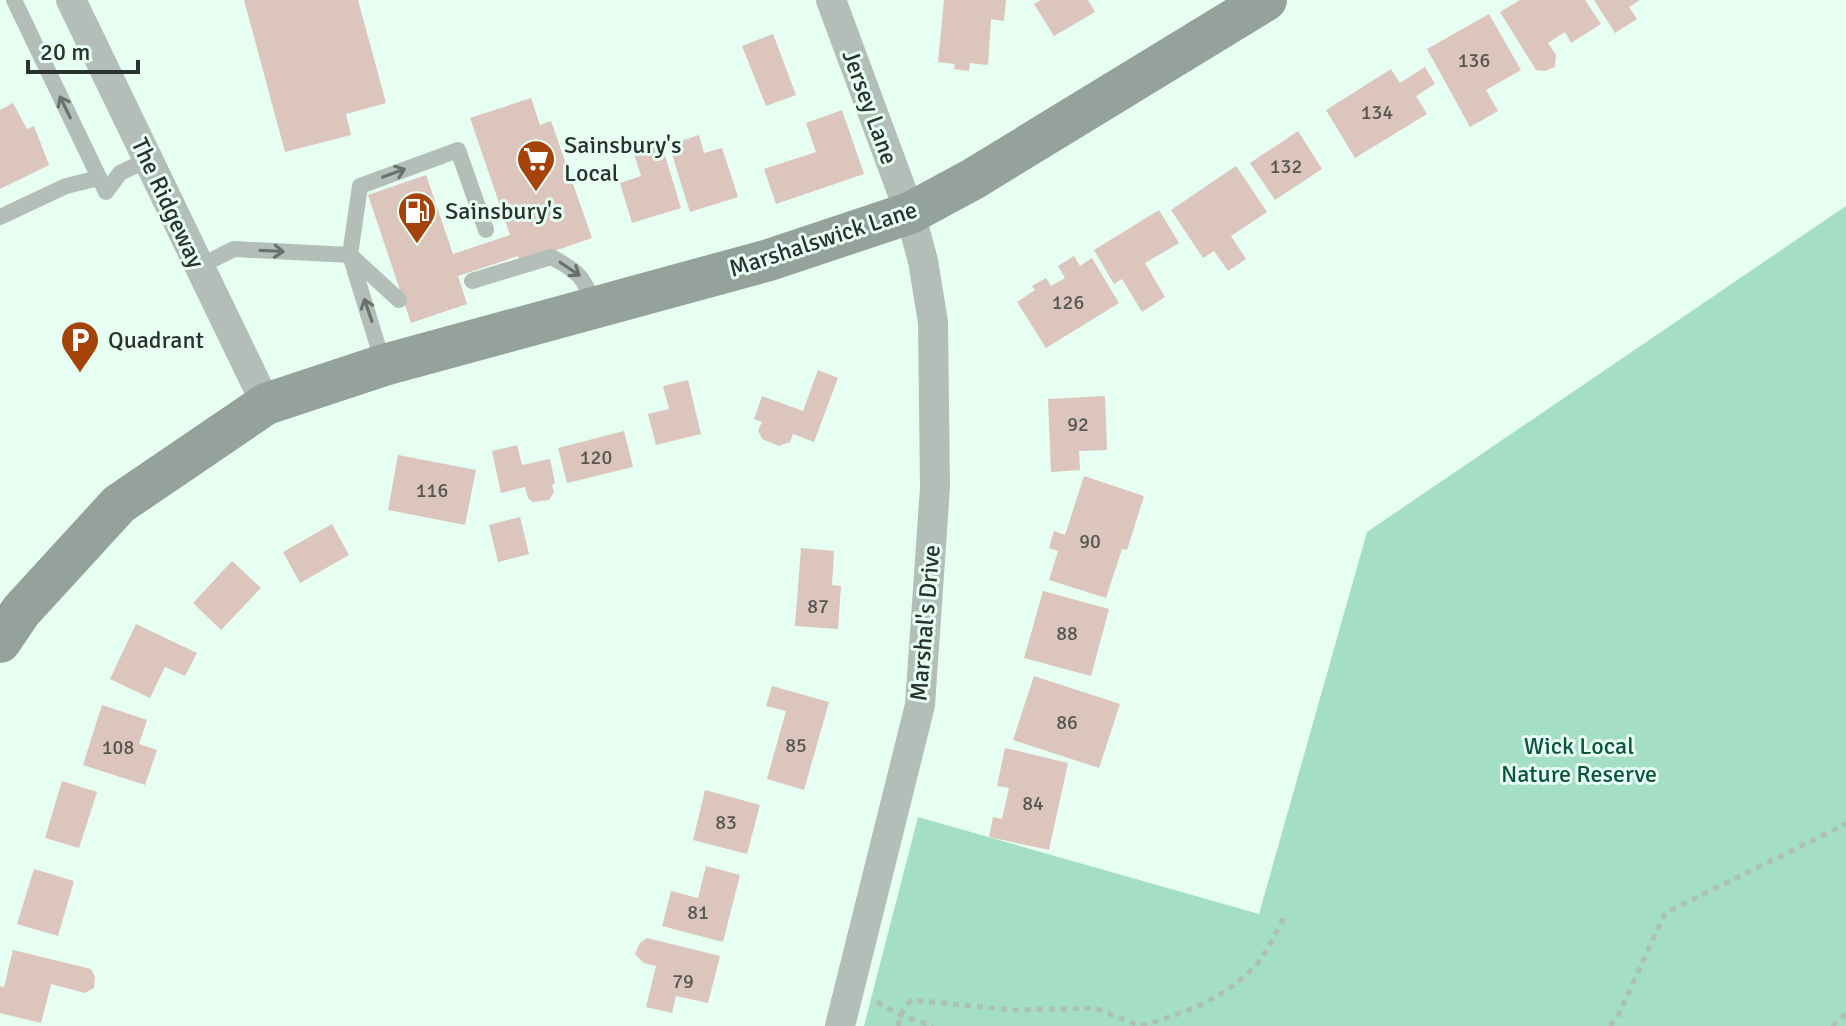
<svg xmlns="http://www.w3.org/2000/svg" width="1846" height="1026" viewBox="0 0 1846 1026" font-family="Signika,sans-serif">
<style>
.green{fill:#a4dec5}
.building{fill:#dbc5bc}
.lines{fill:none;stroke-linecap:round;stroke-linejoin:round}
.path{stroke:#adbfb6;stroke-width:5;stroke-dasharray:6 6;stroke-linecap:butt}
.lane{stroke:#b4beb9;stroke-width:16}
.street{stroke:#b4beb9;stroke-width:30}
.secondary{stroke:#94a29b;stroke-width:42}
.oneway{stroke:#68716d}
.labels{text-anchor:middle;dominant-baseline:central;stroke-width:6;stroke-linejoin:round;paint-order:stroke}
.number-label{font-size:20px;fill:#565752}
.street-label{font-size:24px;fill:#29322e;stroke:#e7fef3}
.poi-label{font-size:24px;fill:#29322e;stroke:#e7fef3;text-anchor:start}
.park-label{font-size:24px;fill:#0b553e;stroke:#e7fef3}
</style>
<rect width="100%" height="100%" fill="#e7fef3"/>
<polygon class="green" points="1846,206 1846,1026 864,1026 918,817 1259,914 1367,532"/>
<g class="building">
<polygon points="244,0 358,0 386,103 346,114 351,135 285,152"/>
<polygon points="944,0 1006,0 1004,21 991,19 988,65 970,63 969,71 954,69 955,64 938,62"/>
<polygon points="1041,0 1088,0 1095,12 1054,36 1034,4"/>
<polygon points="1520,0 1585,0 1601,24 1571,43 1565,32 1548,43 1556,55 1555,67 1545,71 1536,70 1500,12"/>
<polygon points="1594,0 1640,0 1629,7 1637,19 1615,33"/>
<polygon points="1489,14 1521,70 1486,90 1498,111 1470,127 1427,49"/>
<polygon points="773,34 796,95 766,106 742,46"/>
<polygon points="1425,67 1435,84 1416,96 1427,114 1355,158 1326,110 1391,69 1400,83"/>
<polygon points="531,98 540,125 551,121 592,238 520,263 518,256 458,276 467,304 411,323 368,195 426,175 453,254 510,235 470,118"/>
<polygon points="13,103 27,129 34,126 49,165 0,189 0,110"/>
<polygon points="842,110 864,174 776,204 764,169 816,152 806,123"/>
<polygon points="1298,131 1322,169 1275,200 1250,163"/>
<polygon points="699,135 704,153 722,148 738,197 690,212 669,145"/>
<polygon points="660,139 681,208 632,223 620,183 641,176 632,148"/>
<polygon points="1236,166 1267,212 1231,236 1246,259 1228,271 1214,251 1203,258 1171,210"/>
<polygon points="1159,210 1179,243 1145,263 1165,297 1142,312 1122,279 1114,284 1094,250"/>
<polygon points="1074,256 1080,266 1092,258 1119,303 1046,348 1017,302 1035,290 1032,286 1046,278 1051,286 1065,278 1058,266"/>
<polygon points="818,370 838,378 814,442 793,434 790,442 779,446 762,439 758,430 762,422 754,419 762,396 803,411"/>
<polygon points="688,380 701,434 656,445 648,414 669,409 663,386"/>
<polygon points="1105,396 1107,450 1079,451 1080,470 1051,472 1048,399"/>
<polygon points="624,431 633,467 567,483 558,448"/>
<polygon points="517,445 522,465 550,459 555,483 552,485 554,492 549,500 533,502 528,498 525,487 501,493 492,451"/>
<polygon points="398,455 476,470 465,525 388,510"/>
<polygon points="1084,476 1144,496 1127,550 1122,549 1106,598 1049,580 1058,551 1049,548 1054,531 1065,535"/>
<polygon points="520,517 529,554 498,562 489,525"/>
<polygon points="332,524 349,555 300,583 283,552"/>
<polygon points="801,548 834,551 832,585 841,586 838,629 795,626"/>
<polygon points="232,561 261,588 221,630 193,603"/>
<polygon points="1043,591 1109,609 1091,676 1024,658"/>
<polygon points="136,624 197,653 185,676 165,667 150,698 110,679"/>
<polygon points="1034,676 1120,704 1099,768 1013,740"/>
<polygon points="772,686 829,702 804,790 767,779 786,711 766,706"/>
<polygon points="102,705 147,720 139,744 157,750 145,785 83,765"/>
<polygon points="1005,748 1068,763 1049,850 989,837 993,817 1002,819 1009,788 997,786"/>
<polygon points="62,781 97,792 79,848 45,838"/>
<polygon points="705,790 760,805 747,854 693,840"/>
<polygon points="706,866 740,875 723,942 662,926 671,891 698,898"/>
<polygon points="34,869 74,881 58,936 17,924"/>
<polygon points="647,938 720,956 708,1003 676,996 672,1013 646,1007 656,966 644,963 635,954 640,943"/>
<polygon points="13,950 91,969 95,977 94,988 85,993 51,984 41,1023 0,1013 0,986 4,987"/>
</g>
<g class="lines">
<g class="path">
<polyline points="877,1002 900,1015 933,1026"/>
<polyline points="898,1026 900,1015 911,1000 1013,1010 1095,1008 1140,1026"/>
<path d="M1141,1026c43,-13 84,-27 115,-61 12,-14 20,-34 29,-49"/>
<polyline points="1610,1026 1617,1018 1665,913 1846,824"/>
<polyline points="1832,1026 1846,1014"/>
</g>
<g class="lane">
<polyline points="14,0 106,192 120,173 147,160"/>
<polyline points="0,217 66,186 99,178"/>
<polyline points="198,267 234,249 350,255 399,300"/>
<path d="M472,281l79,-24c28,14 32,20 44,48"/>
<polyline points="383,363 350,255 360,186 458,150 486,230"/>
</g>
<g class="street">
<polyline points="71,0 266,404"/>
<polyline points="831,0 910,213 923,261 933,322 935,487 920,705 840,1026"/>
</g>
<polyline class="secondary" points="0,642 21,611 119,504 266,404 384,365 769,260 910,213 973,179 1266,0"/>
</g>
<defs><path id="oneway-shaft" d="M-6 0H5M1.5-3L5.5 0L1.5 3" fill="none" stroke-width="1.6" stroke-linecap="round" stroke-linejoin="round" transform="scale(2)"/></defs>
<g class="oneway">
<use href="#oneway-shaft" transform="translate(65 107) rotate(-116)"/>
<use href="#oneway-shaft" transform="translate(394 173) rotate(-20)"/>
<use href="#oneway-shaft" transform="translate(272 251) rotate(3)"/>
<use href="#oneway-shaft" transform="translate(570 269) rotate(34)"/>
<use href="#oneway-shaft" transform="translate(368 310) rotate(-109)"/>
</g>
<defs>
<g id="supermarket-pin" transform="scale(2)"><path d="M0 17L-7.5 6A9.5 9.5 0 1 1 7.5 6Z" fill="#a6430a" stroke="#e7fef3"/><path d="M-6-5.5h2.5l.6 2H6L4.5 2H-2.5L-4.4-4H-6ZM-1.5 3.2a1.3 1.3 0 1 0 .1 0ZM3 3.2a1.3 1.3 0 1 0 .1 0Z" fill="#fff"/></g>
<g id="fuel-pin" transform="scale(2)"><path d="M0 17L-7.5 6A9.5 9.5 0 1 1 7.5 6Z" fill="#a6430a" stroke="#e7fef3"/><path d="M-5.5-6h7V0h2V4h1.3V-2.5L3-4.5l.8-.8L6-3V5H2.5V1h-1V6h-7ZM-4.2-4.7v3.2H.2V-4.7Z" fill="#fff"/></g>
<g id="parking-pin" transform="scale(2)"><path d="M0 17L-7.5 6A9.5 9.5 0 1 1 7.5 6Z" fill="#a6430a" stroke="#e7fef3"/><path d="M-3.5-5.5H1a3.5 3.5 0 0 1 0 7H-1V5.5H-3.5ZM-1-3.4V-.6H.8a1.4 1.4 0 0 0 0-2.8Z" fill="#fff"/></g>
</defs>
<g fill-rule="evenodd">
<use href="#supermarket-pin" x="536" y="159"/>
<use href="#fuel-pin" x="417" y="211"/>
<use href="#parking-pin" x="80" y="340"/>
</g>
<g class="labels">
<g class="number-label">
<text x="1474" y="60">136</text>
<text x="1377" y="112">134</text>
<text x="1286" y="166">132</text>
<text x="1068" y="302">126</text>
<text x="1078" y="424">92</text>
<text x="596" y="457">120</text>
<text x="432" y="490">116</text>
<text x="1090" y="541">90</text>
<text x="818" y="606">87</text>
<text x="1067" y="633">88</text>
<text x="1067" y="722">86</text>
<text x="796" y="745">85</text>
<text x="118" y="747">108</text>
<text x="1033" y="803">84</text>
<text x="726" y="822">83</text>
<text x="698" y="912">81</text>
<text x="683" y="981">79</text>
</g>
<g class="street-label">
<text transform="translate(870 107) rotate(70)">Jersey Lane</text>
<text transform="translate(168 203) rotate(65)">The Ridgeway</text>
<text transform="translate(823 239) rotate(-18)">Marshalswick Lane</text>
<text transform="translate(925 623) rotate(-85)">Marshal's Drive</text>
</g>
<g class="poi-label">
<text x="564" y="145">Sainsbury's<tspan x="564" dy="28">Local</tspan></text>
<text x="445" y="211">Sainsbury's</text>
<text x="108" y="340">Quadrant</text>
</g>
<g class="park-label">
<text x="1579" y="746">Wick Local<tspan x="1579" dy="28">Nature Reserve</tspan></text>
</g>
</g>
<path d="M28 60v12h110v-12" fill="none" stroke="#29322e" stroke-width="4"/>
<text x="40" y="60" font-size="24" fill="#29322e" stroke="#e7fef3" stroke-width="6" paint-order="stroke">20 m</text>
</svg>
